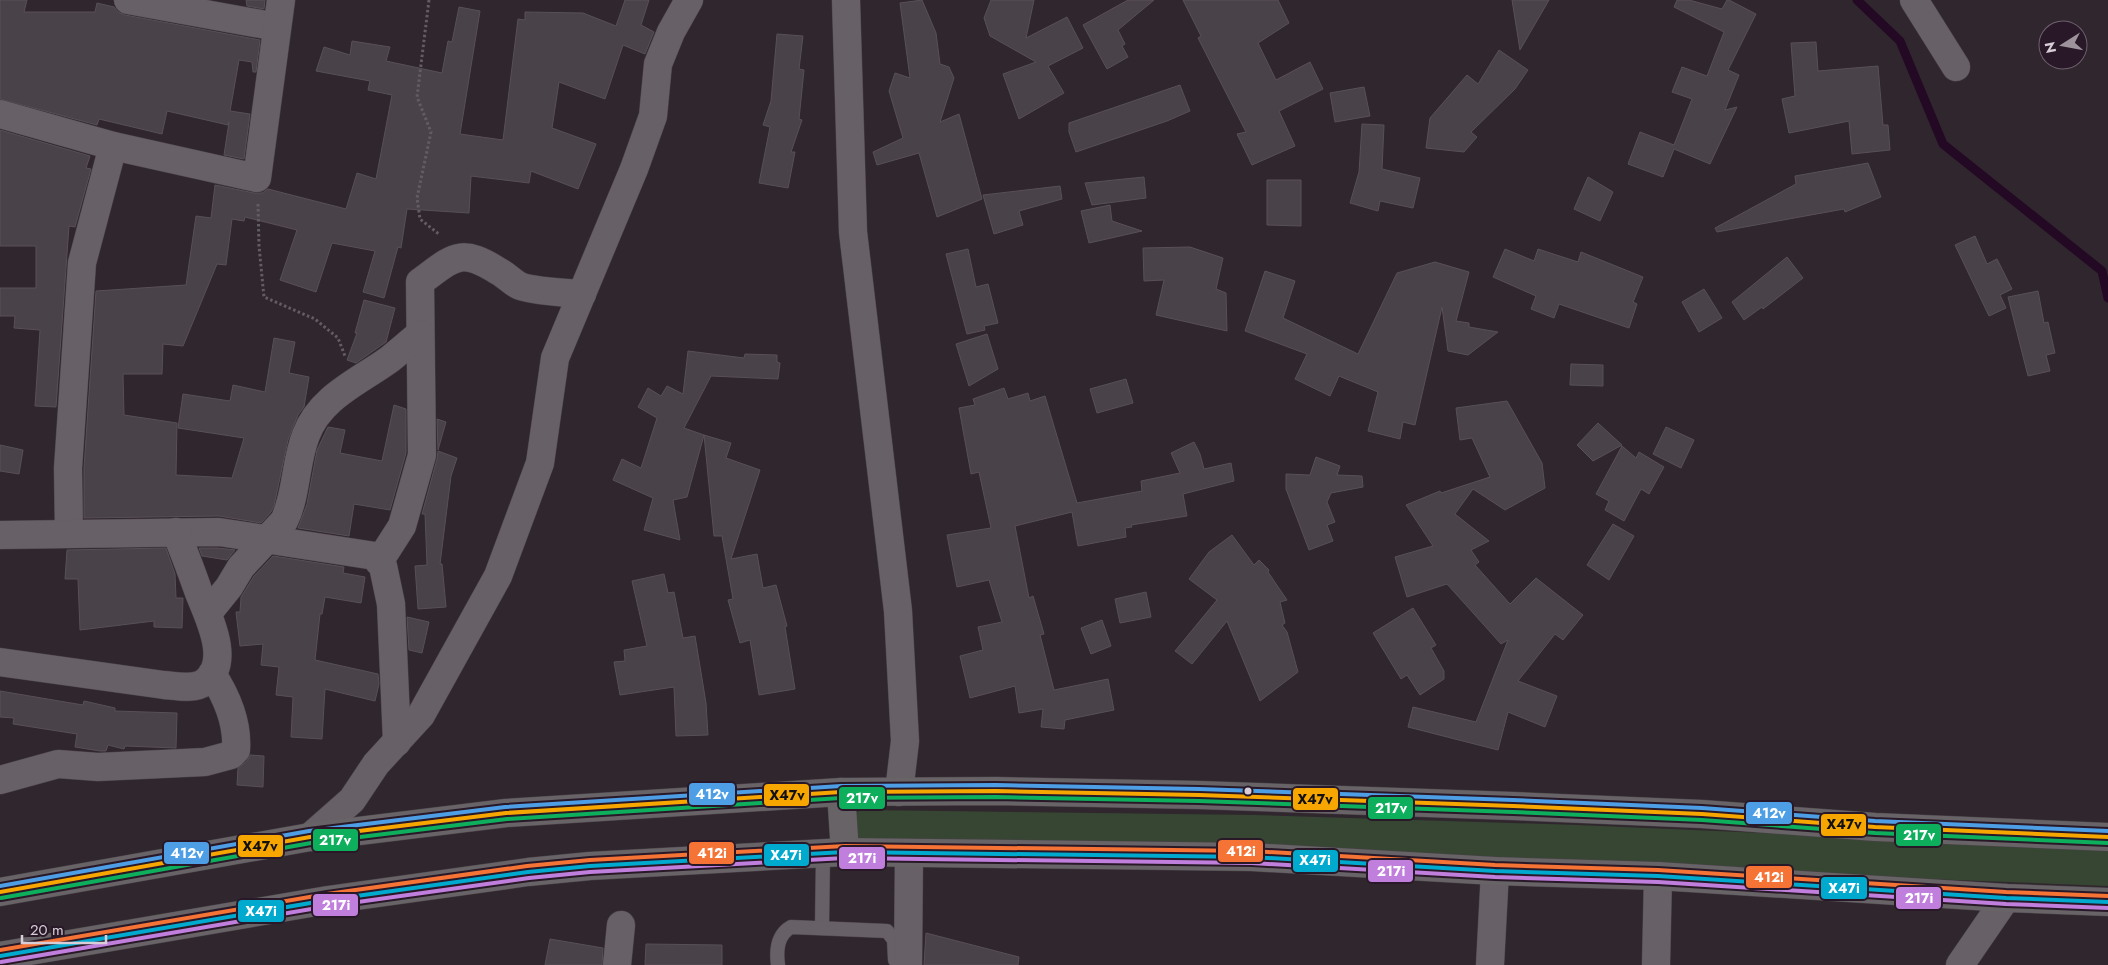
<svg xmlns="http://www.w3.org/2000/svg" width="2108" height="965" viewBox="0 0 2108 965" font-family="Jost,sans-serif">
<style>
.green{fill:#364632}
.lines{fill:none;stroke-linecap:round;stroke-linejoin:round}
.stream{stroke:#230923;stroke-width:9}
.building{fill:#4a4249;stroke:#585057}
.lane-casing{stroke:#494248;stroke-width:15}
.street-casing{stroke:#494248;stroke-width:29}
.secondary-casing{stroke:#494248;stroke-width:29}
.path{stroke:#635d63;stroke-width:3;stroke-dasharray:2.5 2.5;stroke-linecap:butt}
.lane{stroke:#676066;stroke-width:14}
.street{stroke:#676066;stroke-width:28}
.secondary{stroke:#676366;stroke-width:28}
.bus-1-casing{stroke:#291928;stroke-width:8}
.bus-2-casing{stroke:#291928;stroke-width:8}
.bus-3-casing{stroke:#291928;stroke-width:8}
.bus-4-casing{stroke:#291928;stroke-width:8}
.bus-5-casing{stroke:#291928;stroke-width:8}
.bus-6-casing{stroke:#291928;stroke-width:8}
.bus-1{stroke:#00a9ce;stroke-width:4}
.bus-2{stroke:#c07fdc;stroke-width:4}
.bus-3{stroke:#f57335;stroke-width:4}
.bus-4{stroke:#f7a600;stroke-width:4}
.bus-5{stroke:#0daf5c;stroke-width:4}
.bus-6{stroke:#4d9ee5;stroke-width:4}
.bus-dot{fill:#d9ced8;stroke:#291928;stroke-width:2}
.line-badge{stroke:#291928;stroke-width:2}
.badge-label{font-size:14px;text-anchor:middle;font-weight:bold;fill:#fff}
.pale-badge-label{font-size:14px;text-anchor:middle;font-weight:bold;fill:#111}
</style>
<rect width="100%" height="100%" fill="#30262e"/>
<polygon class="green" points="862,810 1254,815 1577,825 2108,848 2108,886 1542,864 852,840 852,814"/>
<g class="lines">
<polyline class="stream" points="1857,0 1900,41 1943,144 2102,271 2108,298"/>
</g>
<g class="building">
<polygon points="0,0 27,0 24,12 95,12 97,3 114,7 118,12 125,15 260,40 256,72 253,72 252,62 239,60 230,111 250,114 244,159 224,155 229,122 228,125 167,111 162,134 99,119 97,125 0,99"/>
<polygon points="246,0 265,0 264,9 247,6"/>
<polygon points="625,0 649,0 641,25 654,32 645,54 623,45 605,99 559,82 552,128 596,144 578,189 531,171 529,183 471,176 469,213 407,209 401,248 398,247 384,298 363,292 375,251 332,243 316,292 280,280 297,230 245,217 244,221 232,219 226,265 217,264 183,346 163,344 162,374 123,374 124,415 177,423 176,475 232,478 244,438 178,428 183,394 230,401 233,385 265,392 274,338 295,342 289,373 309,377 304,407 298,415 288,440 274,506 271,512 261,523 219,516 84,518 84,468 96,291 186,285 196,216 211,218 215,185 254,193 262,193 268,189 346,209 357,173 376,179 392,95 368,90 370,81 316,71 324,47 350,55 352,41 390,47 386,61 442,73 448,41 452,42 459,7 480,11 460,134 503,140 518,19 525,20 525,12 583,13 616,26"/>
<polygon points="922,0 936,33 940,64 949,67 954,78 940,122 959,114 982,199 937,217 919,153 877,165 873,152 903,138 889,91 895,73 910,78 900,3"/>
<polygon points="991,0 1034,0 1026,38 1067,17 1083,48 1048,66 1064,93 1019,119 1003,74 1036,62 990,36 984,18"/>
<polygon points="1128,0 1154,0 1118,30 1125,44 1122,46 1128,57 1107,69 1083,25"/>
<polygon points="1183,0 1278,0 1289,23 1258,43 1276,80 1310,62 1323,89 1279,111 1295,146 1252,165 1237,134 1246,132 1198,38 1201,36"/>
<polygon points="1512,0 1549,0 1520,50"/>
<polygon points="1677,0 1689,0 1722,9 1727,0 1729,0 1756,14 1728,70 1739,75 1725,110 1737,107 1710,164 1674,149 1663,177 1628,164 1640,132 1674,145 1692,99 1672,92 1682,67 1707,76 1724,32 1674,7"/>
<polygon points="777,34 803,36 799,69 804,70 799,119 802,120 791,152 795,152 788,188 759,183 770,127 763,125 771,101"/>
<polygon points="1816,42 1818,71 1878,66 1883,125 1888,125 1890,150 1852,154 1849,121 1789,133 1782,99 1795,96 1791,43"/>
<polygon points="1499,50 1528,70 1515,89 1471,132 1477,137 1464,152 1426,148 1430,118 1467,75 1478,84"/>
<polygon points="1180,85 1190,111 1167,121 1076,152 1069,132 1069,123"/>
<polygon points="1364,87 1370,116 1335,122 1330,93"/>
<polygon points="1362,124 1384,125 1382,169 1420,178 1413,208 1380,201 1378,211 1350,203 1359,172"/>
<polygon points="0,130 90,156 86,168 91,169 75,227 69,226 56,407 35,406 40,330 14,328 15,316 0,316 0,288 36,288 36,246 0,246"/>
<polygon points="1868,163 1881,197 1845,212 1844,209 1717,232 1715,228 1796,184 1795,176"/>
<polygon points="1144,177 1146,198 1092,205 1085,183"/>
<polygon points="1588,177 1613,192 1600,221 1574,209"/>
<polygon points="1267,180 1301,180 1301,226 1267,225"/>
<polygon points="1060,186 1062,199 1019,211 1023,225 994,234 983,195"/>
<polygon points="1110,205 1112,221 1142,231 1089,243 1081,211"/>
<polygon points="1975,236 1987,264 1997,259 2012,289 2000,295 2006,308 1989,316 1955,245"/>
<polygon points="1190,247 1223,258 1216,289 1226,293 1227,331 1156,315 1164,280 1144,281 1143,248"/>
<polygon points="968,249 976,287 988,284 998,323 984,326 985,330 967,334 946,254"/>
<polygon points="1505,249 1534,261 1538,249 1578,262 1581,252 1643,277 1633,302 1637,304 1629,328 1559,304 1554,318 1531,309 1536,296 1493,277"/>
<polygon points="1787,257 1803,278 1763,309 1762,307 1744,320 1732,302"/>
<polygon points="1435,262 1469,272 1456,321 1469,323 1469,327 1498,332 1468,355 1448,351 1442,307 1415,425 1403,422 1400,439 1368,431 1378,392 1339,376 1330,396 1295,379 1307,354 1245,331 1265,271 1295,281 1283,318 1358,354 1397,273"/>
<polygon points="1704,289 1722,318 1699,332 1682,302"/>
<polygon points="2038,291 2044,323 2048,322 2055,353 2046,355 2050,371 2028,376 2008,297"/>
<polygon points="364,300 395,308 386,342 356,363 347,360 357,333 355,333"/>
<polygon points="987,334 998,369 969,386 956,344"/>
<polygon points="688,351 744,358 745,354 777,355 777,362 780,363 778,379 711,376 684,428 704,435 687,497 673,500 680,540 644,530 653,498 613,480 622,459 641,468 657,418 638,407 648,388 661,396 667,386 683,394"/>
<polygon points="1571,364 1603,365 1603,386 1570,385"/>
<polygon points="1126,379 1133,403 1097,413 1090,389"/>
<polygon points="1004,388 1008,399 1028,393 1030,401 1045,396 1077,503 1142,491 1141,481 1180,473 1171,453 1194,442 1200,454 1204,469 1231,463 1234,481 1183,494 1187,516 1131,525 1132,527 1125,528 1126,537 1078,546 1072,512 1015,526 1029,598 1033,596 1044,634 1040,635 1054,690 1108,679 1114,710 1065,720 1064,729 1041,727 1043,709 1019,713 1015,686 970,698 960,656 983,650 978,627 1002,622 989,580 957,587 947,535 991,528 979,472 971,474 959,408 975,405 973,399"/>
<polygon points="1507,401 1542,463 1545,488 1505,510 1473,489 1455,514 1489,541 1471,550 1479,562 1475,565 1510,604 1536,578 1583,615 1563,640 1555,634 1518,681 1557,696 1545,727 1508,712 1498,750 1408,727 1413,707 1476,722 1508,640 1501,644 1447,584 1407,597 1395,557 1433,546 1406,505 1440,491 1441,493 1490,477 1472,438 1460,440 1456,408"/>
<polygon points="394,405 406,409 406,453 390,510 354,504 349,536 298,528 307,504 317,450 328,427 345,430 340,453 382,461"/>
<polygon points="437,419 446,422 438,450"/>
<polygon points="1598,423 1622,445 1593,461 1577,445"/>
<polygon points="1666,427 1694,440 1681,468 1653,454"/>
<polygon points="704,435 731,443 726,458 760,470 731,559 757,554 763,588 776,585 787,626 785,627 795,689 759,695 750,640 740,643 728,600 733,599 722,536 714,536"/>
<polygon points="0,445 23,450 19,474 0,471"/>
<polygon points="1622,446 1636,458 1639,452 1664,467 1649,494 1641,489 1624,521 1605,510 1609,501 1596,494"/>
<polygon points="438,451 457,458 451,476 440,564 442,564 446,607 418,609 415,566 427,565 425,514 422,514 437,459"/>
<polygon points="1316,457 1340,466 1337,475 1362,476 1363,487 1331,493 1327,502 1335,522 1327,525 1333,541 1309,550 1286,489 1286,474 1310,475"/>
<polygon points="1613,524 1634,536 1609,580 1587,565"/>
<polygon points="1232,535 1254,565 1259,560 1269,570 1268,572 1287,600 1280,602 1285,623 1282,625 1287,632 1298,672 1260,701 1227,621 1192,664 1175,651 1217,600 1189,579 1209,552"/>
<polygon points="166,548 175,574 176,598 183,598 182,628 154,627 154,621 80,630 78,579 65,579 67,550"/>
<polygon points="199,548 218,548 235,550 227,560 202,556"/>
<polygon points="273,556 344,567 343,573 365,577 361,603 325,597 322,614 320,614 315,660 378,674 379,684 375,701 325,689 322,739 291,737 293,697 276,695 279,667 261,665 263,644 240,646 236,612 240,612 241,597 254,576"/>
<polygon points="664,574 668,593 674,592 683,638 695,636 706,703 708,735 676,736 674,687 620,695 614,662 625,661 624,650 647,646 632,581"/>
<polygon points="1146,592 1151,617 1120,623 1115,599"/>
<polygon points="1413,608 1436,645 1431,648 1444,671 1444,679 1420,695 1407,675 1401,679 1373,633"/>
<polygon points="407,617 429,622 422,653 409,650"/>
<polygon points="1102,620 1111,646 1091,654 1081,628"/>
<polygon points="0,691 83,705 84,701 115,708 115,711 177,713 176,748 125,746 124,749 108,745 106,751 100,751 75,747 77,734 13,724 14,718 0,717"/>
<polygon points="250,755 264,756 263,787 237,785 238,768 247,761"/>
<polygon points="926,933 1019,957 1018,965 924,965"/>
<polygon points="550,939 603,948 602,965 545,965"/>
<polygon points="646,944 722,945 722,965 645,965"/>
</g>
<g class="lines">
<g class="lane-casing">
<g id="lane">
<polyline points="822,928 823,854"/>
<path d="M778,965c-2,-15 -1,-30 13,-38l96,4 7,9 1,20"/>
</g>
</g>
<g class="street-casing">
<g id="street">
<polyline points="128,0 277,27"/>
<polyline points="846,0 853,232 898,611 905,741 899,792"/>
<polyline points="1914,0 1956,67"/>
<polyline points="0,114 113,146 257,178 281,0"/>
<polyline points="69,533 68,468 82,263 113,146"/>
<polyline points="0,535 219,532 375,556 383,566 391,604 397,742"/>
<path d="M379,562l23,-36 20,-71 -2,-173c34,-25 40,-35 78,-11 8,4 15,12 22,15 12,5 48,7 62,8"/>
<path d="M208,613l21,-26 12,-20 43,-46c13,-26 11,-59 22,-86 14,-38 54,-54 84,-76 10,-8 20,-17 30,-25"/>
<path d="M0,662l164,23c12,1 30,5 41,-3 27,-20 3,-66 -6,-89 -7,-20 -15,-41 -23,-61"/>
<path d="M0,780l58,-16 40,3 107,-5 26,-7 5,-5c2,-28 -9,-53 -24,-76"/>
<polyline points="310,837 352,800 376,764 421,715 498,576 540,463 555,358 634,169 653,116 658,64 671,32 689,0"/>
<polyline points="617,965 621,925"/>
<polyline points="908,965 909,853"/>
<polyline points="1490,965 1495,871"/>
<polyline points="1656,965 1658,876"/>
<polyline points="1960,965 2006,898"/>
</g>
</g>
<g class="secondary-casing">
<g id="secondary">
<polyline points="841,792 845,852"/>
<polyline points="0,892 310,837 506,813 841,792 996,791 1199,795 1513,806 1702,814 1875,827 2108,837"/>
<polyline points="0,956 328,900 528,872 590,866 845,852 1252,857 1495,871 1658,876 2006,898 2108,902"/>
</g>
</g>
<g class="path">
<polyline points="429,0 417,97 431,132 417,198 420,219 440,235"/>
<polyline points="258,204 259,246 264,297 315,319 338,338 345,356"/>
</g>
<use href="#lane" class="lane"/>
<use href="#street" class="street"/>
<use href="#secondary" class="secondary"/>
<g class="bus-1-casing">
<polyline id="bus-1" points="0,956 328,900 528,872 590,866 845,852 1252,857 1495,871 1658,876 2006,898 2108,902"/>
</g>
<g class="bus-2-casing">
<polyline id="bus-2" points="1,962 329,906 529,878 590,872 845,858 1252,863 1495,877 1658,882 2006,904 2108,908"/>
</g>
<g class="bus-3-casing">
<polyline id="bus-3" points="0,950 327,894 527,866 590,860 845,846 1252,851 1495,865 1658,870 2006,892 2108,896"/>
</g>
<g class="bus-4-casing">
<polyline id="bus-4" points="0,892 310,837 506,813 841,792 996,791 1199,795 1513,806 1702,814 1875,827 2108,837"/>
</g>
<g class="bus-5-casing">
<polyline id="bus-5" points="1,898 311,843 507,819 841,798 996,797 1199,801 1513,812 1702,820 1875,833 2108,843"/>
</g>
<g class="bus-6-casing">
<polyline id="bus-6" points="0,886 309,831 505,807 841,786 996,785 1199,789 1513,800 1702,808 1875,821 2108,831"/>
</g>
<use href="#bus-1" class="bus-1"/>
<use href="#bus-2" class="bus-2"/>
<use href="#bus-3" class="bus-3"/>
<use href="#bus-4" class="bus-4"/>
<use href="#bus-5" class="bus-5"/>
<use href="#bus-6" class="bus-6"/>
</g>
<circle class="bus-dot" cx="1248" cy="791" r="4.5"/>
<g class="line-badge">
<rect x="688" y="782" width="48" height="24" rx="5" fill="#4d9ee5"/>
<rect x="763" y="783" width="47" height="24" rx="5" fill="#f7a600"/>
<rect x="838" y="786" width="48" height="24" rx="5" fill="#0daf5c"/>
<rect x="1292" y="787" width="47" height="24" rx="5" fill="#f7a600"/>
<rect x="1367" y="796" width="47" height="24" rx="5" fill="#0daf5c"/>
<rect x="1745" y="801" width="48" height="24" rx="5" fill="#4d9ee5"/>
<rect x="1820" y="813" width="47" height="24" rx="5" fill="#f7a600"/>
<rect x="1895" y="823" width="47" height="24" rx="5" fill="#0daf5c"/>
<rect x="312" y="828" width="47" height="24" rx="5" fill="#0daf5c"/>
<rect x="237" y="834" width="47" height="24" rx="5" fill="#f7a600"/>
<rect x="1217" y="839" width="47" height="24" rx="5" fill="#f57335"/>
<rect x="163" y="841" width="47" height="24" rx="5" fill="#4d9ee5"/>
<rect x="688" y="841" width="47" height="24" rx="5" fill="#f57335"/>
<rect x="763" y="843" width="47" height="24" rx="5" fill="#00a9ce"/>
<rect x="838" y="846" width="48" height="24" rx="5" fill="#c07fdc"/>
<rect x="1292" y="849" width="47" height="24" rx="5" fill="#00a9ce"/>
<rect x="1367" y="859" width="47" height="24" rx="5" fill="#c07fdc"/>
<rect x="1745" y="865" width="48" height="24" rx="5" fill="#f57335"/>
<rect x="1820" y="876" width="48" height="24" rx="5" fill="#00a9ce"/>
<rect x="1895" y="886" width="47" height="24" rx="5" fill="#c07fdc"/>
<rect x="312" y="893" width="47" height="24" rx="5" fill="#c07fdc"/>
<rect x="237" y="899" width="48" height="24" rx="5" fill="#00a9ce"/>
</g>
<g class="badge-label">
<text x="712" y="799">412v</text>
<text x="862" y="803">217v</text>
<text x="1391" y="813">217v</text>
<text x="1769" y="818">412v</text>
<text x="1919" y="840">217v</text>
<text x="335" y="845">217v</text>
<text x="1241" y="856">412i</text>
<text x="187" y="858">412v</text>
<text x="712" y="858">412i</text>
<text x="786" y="860">X47i</text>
<text x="862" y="863">217i</text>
<text x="1315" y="865">X47i</text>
<text x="1391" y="876">217i</text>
<text x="1769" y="882">412i</text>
<text x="1844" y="893">X47i</text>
<text x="1919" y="903">217i</text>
<text x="336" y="910">217i</text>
<text x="261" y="916">X47i</text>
</g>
<g class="pale-badge-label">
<text x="787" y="800">X47v</text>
<text x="1315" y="804">X47v</text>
<text x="1844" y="829">X47v</text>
<text x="260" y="851">X47v</text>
</g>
<g transform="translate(2063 45) rotate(259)"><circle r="24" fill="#291928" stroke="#6f616e"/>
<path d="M0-4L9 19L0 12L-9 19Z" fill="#9e939c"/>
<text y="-8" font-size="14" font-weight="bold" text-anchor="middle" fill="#d9ced8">N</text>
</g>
<path d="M22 935v8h84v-8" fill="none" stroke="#d9ced8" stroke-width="2.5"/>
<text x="30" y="935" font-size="15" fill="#d9ced8" stroke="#291928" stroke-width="4" paint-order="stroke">20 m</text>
</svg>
